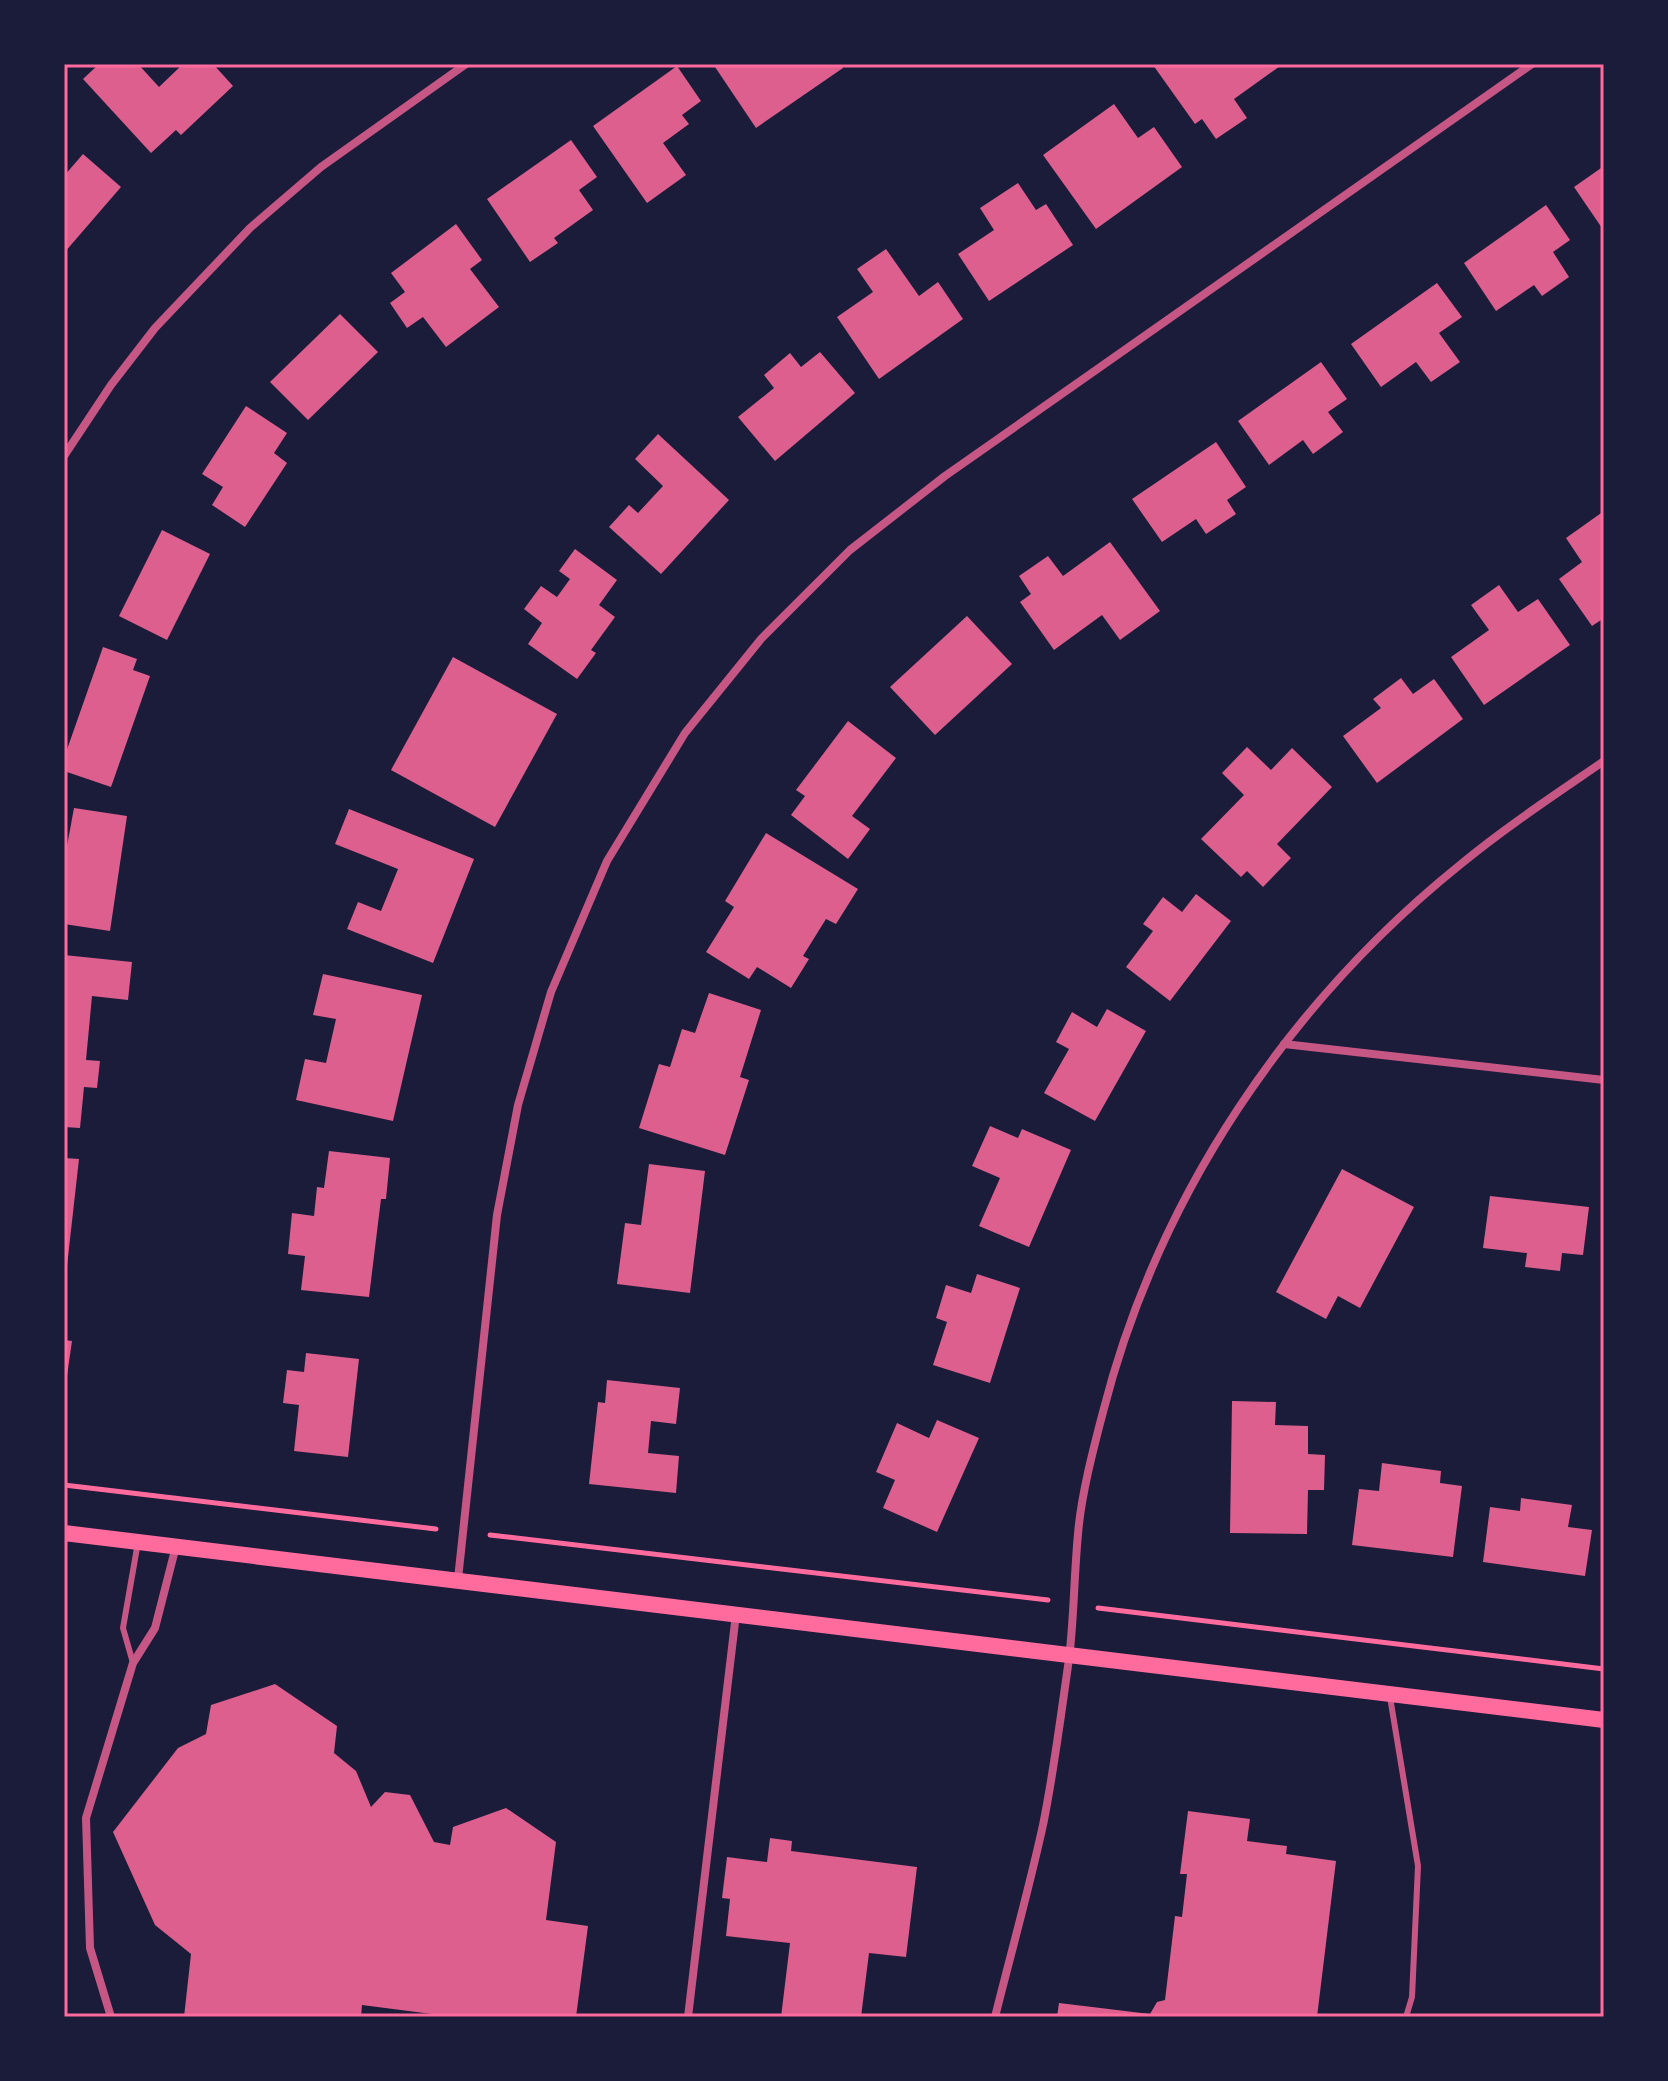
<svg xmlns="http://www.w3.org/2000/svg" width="1668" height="2081" viewBox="0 0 1668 2081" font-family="Manrope,sans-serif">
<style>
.building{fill:#dd5f8e}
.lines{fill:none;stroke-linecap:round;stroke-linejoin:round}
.path{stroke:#ff6b9d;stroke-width:5}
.service{stroke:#c65784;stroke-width:6}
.minor{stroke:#c65784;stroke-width:8}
.secondary{stroke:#ff6b9d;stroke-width:16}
.neatline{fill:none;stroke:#ff6b9d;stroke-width:3}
</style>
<rect width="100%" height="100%" fill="#1b1b3a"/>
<g class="building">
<polygon points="99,64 138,64 159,87 183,64 213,64 233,86 181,135 176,130 151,153 83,79"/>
<polygon points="713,64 841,64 843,68 756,128"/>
<polygon points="1155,64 1283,64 1234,99 1247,118 1216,139 1202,119 1195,124 1153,65"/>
<polygon points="677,66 701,101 682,115 689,124 663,143 686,175 647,203 593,126"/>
<polygon points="1114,104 1138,138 1154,127 1182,167 1096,229 1043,155"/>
<polygon points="571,140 597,177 579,190 593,210 554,238 558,243 530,262 487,199"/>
<polygon points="83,154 121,187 64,253 64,176"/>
<polygon points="1604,166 1604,231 1574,187"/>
<polygon points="1018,183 1036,210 1046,204 1073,245 989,301 958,254 994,230 980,208"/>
<polygon points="1546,205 1570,240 1553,252 1569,277 1542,296 1534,285 1496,311 1464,263"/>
<polygon points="456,224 482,260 470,269 499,307 446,347 423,317 407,328 390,303 405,292 391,273"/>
<polygon points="886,249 919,296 938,282 963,319 879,379 837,317 873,292 857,269"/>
<polygon points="1437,283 1462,317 1439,333 1460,362 1431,382 1416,362 1381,387 1351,344"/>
<polygon points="340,314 378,352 308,420 270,382"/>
<polygon points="820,352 855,393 775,461 738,417 774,388 764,375 790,353 801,367"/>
<polygon points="1321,362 1347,399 1328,412 1343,432 1313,454 1303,440 1269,465 1238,421"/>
<polygon points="246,406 287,433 274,453 287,463 245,527 212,505 223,487 202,474"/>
<polygon points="658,434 729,500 661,574 609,527 629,505 638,513 663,486 635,459"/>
<polygon points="1216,442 1246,487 1227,500 1236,514 1206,534 1196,519 1162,542 1132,499"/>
<polygon points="1604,511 1604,618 1592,626 1559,579 1582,562 1566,538"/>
<polygon points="162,530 210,554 167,640 119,616"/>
<polygon points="1110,542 1160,611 1120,640 1102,615 1054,650 1020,602 1031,594 1019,576 1048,556 1063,576"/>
<polygon points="575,549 617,580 599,605 615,617 591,650 596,653 577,679 528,644 542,623 524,609 541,586 557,597 570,579 559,571"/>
<polygon points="1499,585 1518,612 1538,599 1570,645 1484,705 1451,657 1489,630 1471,605"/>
<polygon points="967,616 1012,664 935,735 890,687"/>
<polygon points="103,647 137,659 133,670 150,676 111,787 64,771 64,758"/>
<polygon points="453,657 557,714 495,827 391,770"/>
<polygon points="1401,678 1413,694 1434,679 1463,719 1377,783 1343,736 1381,708 1373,699"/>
<polygon points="848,721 896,758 852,816 870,829 848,859 791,815 805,796 796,790"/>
<polygon points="1247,747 1271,770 1292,748 1332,787 1277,844 1291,858 1263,887 1247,871 1241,877 1201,839 1244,795 1222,773"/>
<polygon points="74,808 127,816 110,931 64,924 64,862"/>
<polygon points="349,809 474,859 433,963 347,929 358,902 381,911 398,869 335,844"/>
<polygon points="766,833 858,889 836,924 826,919 803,956 809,959 791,988 757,967 749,979 706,952 734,907 725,901"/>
<polygon points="1196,894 1231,921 1170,1001 1126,967 1153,931 1143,924 1163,897 1182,912"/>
<polygon points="64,955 132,962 128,1000 92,996 86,1060 100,1061 97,1088 84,1087 80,1128 64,1127"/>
<polygon points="323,974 422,995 393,1121 296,1100 305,1059 326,1063 336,1019 313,1015"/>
<polygon points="709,993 761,1010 740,1077 749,1080 725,1155 639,1128 659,1064 670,1067 682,1029 695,1033"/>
<polygon points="1107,1009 1146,1031 1095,1121 1044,1093 1069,1049 1056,1042 1072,1012 1097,1027"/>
<polygon points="990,1126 1018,1138 1022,1129 1071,1150 1029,1247 979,1226 1000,1178 972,1166"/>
<polygon points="329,1151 390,1158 386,1199 381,1199 369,1297 301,1290 305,1256 288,1254 292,1213 314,1216 317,1187 324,1188"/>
<polygon points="64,1158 79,1159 66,1275 64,1275"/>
<polygon points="649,1164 705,1171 690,1293 617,1284 625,1223 641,1225"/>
<polygon points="1342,1169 1414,1207 1360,1308 1338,1296 1326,1319 1276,1292"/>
<polygon points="1490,1196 1589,1207 1583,1255 1562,1253 1560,1271 1525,1267 1527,1253 1483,1248"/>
<polygon points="977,1274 1020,1288 990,1383 933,1365 947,1322 936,1318 946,1285 971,1293"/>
<polygon points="64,1340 72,1341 67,1376 64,1376"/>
<polygon points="306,1353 359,1359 348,1457 294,1451 299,1405 283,1403 287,1370 304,1372"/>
<polygon points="607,1380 680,1388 676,1424 651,1421 648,1453 679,1456 676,1493 589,1484 598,1402 605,1403"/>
<polygon points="1232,1401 1276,1402 1275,1425 1308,1426 1308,1454 1325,1455 1324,1490 1308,1490 1307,1534 1230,1533"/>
<polygon points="937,1420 979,1438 937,1532 883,1508 895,1480 876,1472 897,1423 929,1438"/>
<polygon points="1382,1463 1441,1471 1440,1483 1462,1486 1453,1557 1352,1545 1359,1489 1379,1491"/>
<polygon points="1521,1498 1572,1505 1568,1527 1592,1530 1585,1576 1483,1562 1490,1507 1520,1511"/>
<polygon points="275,1684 337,1726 334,1753 356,1771 371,1807 385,1792 410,1795 434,1842 450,1845 453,1827 506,1808 556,1842 546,1920 588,1926 576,2017 455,2017 362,2005 361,2017 184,2017 191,1954 155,1925 113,1832 178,1748 206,1734 211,1705"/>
<polygon points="1188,1811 1250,1819 1247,1841 1287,1846 1286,1854 1336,1861 1317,2017 1057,2017 1059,2003 1150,2014 1157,2002 1165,2000 1175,1916 1182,1917 1187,1874 1180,1874"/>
<polygon points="770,1838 792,1841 791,1851 917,1867 906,1957 869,1953 861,2017 781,2017 790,1943 726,1936 730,1899 722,1898 727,1857 767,1862"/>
</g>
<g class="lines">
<g class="path">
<polyline points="64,1485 436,1529"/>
<polyline points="490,1535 1048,1600"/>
<polyline points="1098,1608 1604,1669"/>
</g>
<g class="service">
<polyline points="133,1663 123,1628 138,1542"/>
<polyline points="1390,1697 1418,1866 1412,1997 1406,2017"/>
</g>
<g class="minor">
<polyline points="64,456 111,385 155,328 250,228 321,167 466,64"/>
<polyline points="1284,1044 1604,1080"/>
<polyline points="458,1579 497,1215 518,1105 551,992 607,861 685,733 761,639 850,550 945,476 1532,64"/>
<polyline points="111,2017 90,1948 86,1818 133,1663 155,1628 176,1546"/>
<polyline points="688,2017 736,1614"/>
<path d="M995,2017c16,-64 34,-128 48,-192 11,-54 18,-111 26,-166 5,-41 5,-83 9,-125 3,-38 15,-84 25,-122 55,-216 185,-409 358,-548 45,-37 95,-70 143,-103"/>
</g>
<polyline class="secondary" points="64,1533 1604,1720"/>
</g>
<rect width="1668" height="2081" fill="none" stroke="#1b1b3a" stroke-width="132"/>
<rect x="66" y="66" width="1536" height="1949" class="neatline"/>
</svg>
